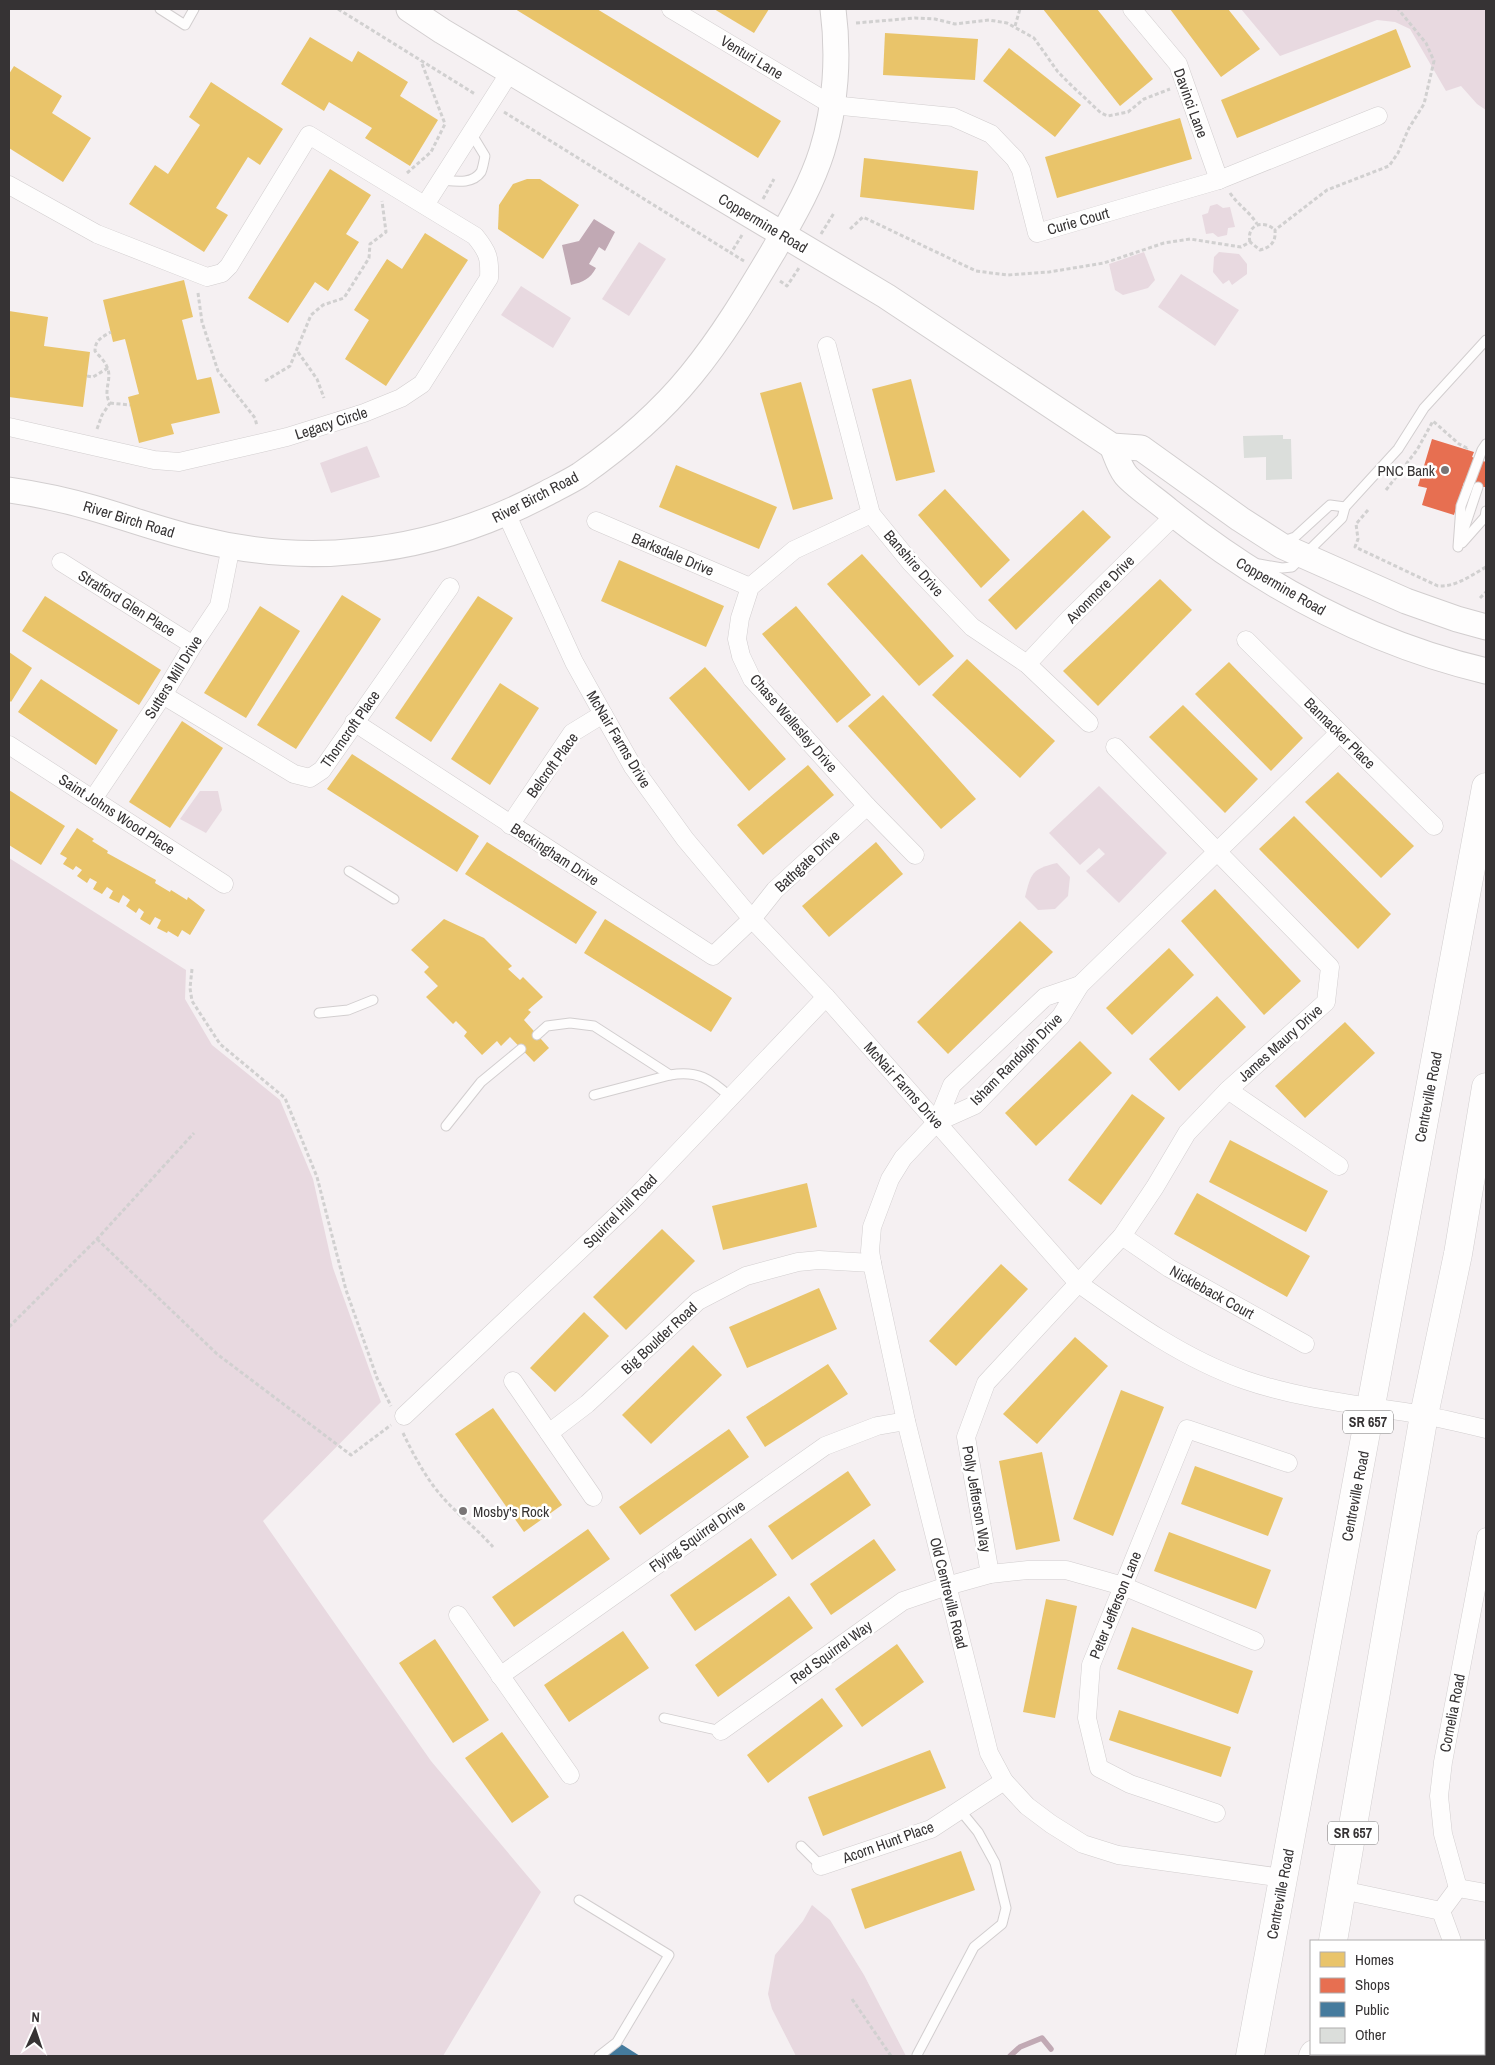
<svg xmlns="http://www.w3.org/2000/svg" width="1495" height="2065" viewBox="0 0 1495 2065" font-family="'Archivo Narrow',sans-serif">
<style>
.green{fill:#e8d9e0}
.water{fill:#c1a9b4}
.homes{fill:#e9c46a}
.shops{fill:#e76f51}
.public{fill:#457b9d}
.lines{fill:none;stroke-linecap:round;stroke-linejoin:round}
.stream{stroke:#c1a9b4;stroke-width:5.5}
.building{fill:#dbdedb}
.lane-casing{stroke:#d2cecf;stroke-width:11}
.street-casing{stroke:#d2cecf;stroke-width:19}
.secondary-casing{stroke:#d2cecf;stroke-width:27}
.primary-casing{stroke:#d2cecf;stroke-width:29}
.path{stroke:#d1d0d0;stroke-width:3;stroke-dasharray:4 2.5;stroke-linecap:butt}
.lane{stroke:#fefdfd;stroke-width:9}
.street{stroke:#fefdfd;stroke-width:18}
.secondary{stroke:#fefdfd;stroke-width:25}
.primary{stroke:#fefdfd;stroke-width:28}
.poi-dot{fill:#797576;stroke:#fff;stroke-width:2}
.labels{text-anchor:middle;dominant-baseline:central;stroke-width:5;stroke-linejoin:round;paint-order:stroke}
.shield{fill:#fff;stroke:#727071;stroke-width:1}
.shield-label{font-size:14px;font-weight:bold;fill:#363334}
.street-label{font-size:15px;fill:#363334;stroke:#fff}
.poi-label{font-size:15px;fill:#363334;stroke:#fff;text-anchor:end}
</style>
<rect width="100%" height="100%" fill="#f5f0f2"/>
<g class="green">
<polygon points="1241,9 1486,9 1486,110 1477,104 1461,86 1446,91 1410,29 1395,22 1377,20 1280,56"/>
<polygon points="1217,204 1223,208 1230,207 1235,227 1228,228 1227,235 1218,237 1213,233 1206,234 1202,215 1208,213 1210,206"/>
<polygon points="639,242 666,259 629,316 602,299"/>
<polygon points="1144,252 1155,280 1148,288 1123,295 1115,290 1109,264"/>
<polygon points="1219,252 1239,254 1247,264 1247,274 1232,285 1229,280 1223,284 1213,272 1214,257"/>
<polygon points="1181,274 1239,310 1215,346 1158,307"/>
<polygon points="521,286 571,318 553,348 501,315"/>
<polygon points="367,446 380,477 331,493 320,463"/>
<polygon points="1099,786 1167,853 1119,903 1086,871 1105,854 1099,848 1080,865 1049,833"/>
<polygon points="200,791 218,791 222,810 206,833 180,819"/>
<polygon points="9,858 186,970 185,999 212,1045 280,1100 313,1179 333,1268 381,1402 263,1521 431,1761 541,1892 443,2056 9,2056"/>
<path d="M1057,863l13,14 -2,19 -13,13 -17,1 -13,-13c6,-24 7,-28 32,-34z"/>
<polygon points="812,1905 830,1920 864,1975 906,2056 796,2056 772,2009 768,1994 775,1955 803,1921"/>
</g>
<path class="water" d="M594,219l21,13 -10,19 -6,-4 -10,17 7,4c-6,11 -13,14 -25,17l-9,-40 17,-4z"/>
<g class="homes">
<polygon points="515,9 597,9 781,121 758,158"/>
<polygon points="714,9 769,9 754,33"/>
<polygon points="1043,9 1097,9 1153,79 1120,106"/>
<polygon points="1170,9 1228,9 1260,49 1221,77"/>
<polygon points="1396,29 1411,67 1237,138 1221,100"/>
<polygon points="885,33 978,39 975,80 883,75"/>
<polygon points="310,37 352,62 358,51 408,82 400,96 438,120 410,166 365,138 372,128 329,102 324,111 281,84"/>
<polygon points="1009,48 1081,105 1055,137 983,81"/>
<polygon points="14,66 62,96 52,113 91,138 63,182 9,148 9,74"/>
<polygon points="211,82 283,129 260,165 248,157 216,208 228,215 204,252 129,204 155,165 168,174 200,125 189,117"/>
<polygon points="1180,118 1192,159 1057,198 1045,157"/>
<polygon points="864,158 978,171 974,210 860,197"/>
<polygon points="330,169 371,195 346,234 359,242 328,291 315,282 288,323 248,298"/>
<polygon points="527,179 540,179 579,205 543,259 498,229 499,205 513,184"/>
<polygon points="425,233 468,260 386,386 345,359 369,320 354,310 387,259 402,269"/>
<polygon points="184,280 193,317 182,320 197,380 211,377 220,413 171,424 174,434 139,443 128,397 139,394 125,339 113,342 103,300"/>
<polygon points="9,311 48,317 44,346 90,352 83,407 9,397"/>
<polygon points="911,379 935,472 896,481 872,389"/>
<polygon points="801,382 833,499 793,510 760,393"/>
<polygon points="676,465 777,507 759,549 659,507"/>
<polygon points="945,489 1010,560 981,588 918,515"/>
<polygon points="1083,510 1111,537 1016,630 988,600"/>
<polygon points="862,554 954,656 919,686 827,584"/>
<polygon points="619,560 724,606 706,647 601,601"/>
<polygon points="1160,579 1192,610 1098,706 1063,671"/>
<polygon points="342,595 381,619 296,749 257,725"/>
<polygon points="45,596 161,670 139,705 22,631"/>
<polygon points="478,596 513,618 431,742 395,718"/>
<polygon points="260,606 300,631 246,718 204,693"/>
<polygon points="796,606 871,695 837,723 762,634"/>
<polygon points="9,652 32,668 11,702 9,700"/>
<polygon points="967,659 1055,741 1020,778 932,695"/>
<polygon points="1229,662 1303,738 1271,771 1195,694"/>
<polygon points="705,667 786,759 749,791 669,698"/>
<polygon points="41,679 118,730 96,765 18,712"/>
<polygon points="500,683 539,708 490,785 451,759"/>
<polygon points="883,695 976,799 941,829 848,726"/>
<polygon points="1183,705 1258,779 1225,813 1149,737"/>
<polygon points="182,721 223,748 170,828 129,802"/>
<polygon points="352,754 479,836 457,872 327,789"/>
<polygon points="808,765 834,795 763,855 737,825"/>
<polygon points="1338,772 1414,846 1381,878 1305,802"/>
<polygon points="9,790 65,826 41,865 9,845"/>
<polygon points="1294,816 1391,914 1358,949 1259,849"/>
<polygon points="77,828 94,839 92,841 108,851 107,853 156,880 155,883 170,892 171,890 187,900 188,897 205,910 190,935 182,930 178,937 168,931 167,933 157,928 161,920 155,917 150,925 140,919 144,912 139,908 136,913 126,906 130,900 123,895 119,903 109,898 113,891 107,887 102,894 93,889 97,882 90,878 87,883 77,876 82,870 76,866 73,870 63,864 67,858 60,854"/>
<polygon points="487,842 597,912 576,944 465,874"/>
<polygon points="876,842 903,874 829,937 802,906"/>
<polygon points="1215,889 1301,981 1264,1015 1181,921"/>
<polygon points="444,919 484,938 512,966 508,969 520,980 523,977 543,997 528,1010 531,1012 524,1020 549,1048 534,1062 510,1037 501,1046 497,1041 482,1055 464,1036 467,1032 456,1021 453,1024 426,997 438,986 424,972 429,967 411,950"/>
<polygon points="605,919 732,998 711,1032 584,953"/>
<polygon points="1020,921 1053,952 948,1054 917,1022"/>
<polygon points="1169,948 1194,975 1132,1035 1106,1008"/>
<polygon points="1217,996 1246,1027 1179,1091 1149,1059"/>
<polygon points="1345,1022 1375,1053 1305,1118 1275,1086"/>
<polygon points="1080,1041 1112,1073 1036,1146 1005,1113"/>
<polygon points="1132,1094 1165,1118 1101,1205 1068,1180"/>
<polygon points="1230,1140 1328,1191 1306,1232 1209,1182"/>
<polygon points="807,1183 817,1227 723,1250 712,1206"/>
<polygon points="1197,1193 1310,1256 1287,1297 1174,1234"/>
<polygon points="662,1229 695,1261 626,1330 593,1297"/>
<polygon points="1001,1264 1028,1289 956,1366 929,1341"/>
<polygon points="819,1288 837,1329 747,1368 729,1327"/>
<polygon points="584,1312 609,1336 555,1392 530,1368"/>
<polygon points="1075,1337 1108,1366 1037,1444 1003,1414"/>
<polygon points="693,1345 722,1375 651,1444 622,1415"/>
<polygon points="828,1364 848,1394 765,1447 746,1417"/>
<polygon points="1121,1390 1164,1407 1113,1536 1073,1519"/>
<polygon points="493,1408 562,1505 524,1532 455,1434"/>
<polygon points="729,1429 749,1457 640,1535 619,1507"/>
<polygon points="1042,1452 1060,1541 1016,1550 999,1461"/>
<polygon points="1195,1466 1283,1498 1268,1536 1181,1504"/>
<polygon points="848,1471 871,1505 792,1560 768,1526"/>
<polygon points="588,1529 610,1559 514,1627 492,1597"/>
<polygon points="1169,1532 1271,1570 1256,1609 1154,1571"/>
<polygon points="751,1538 777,1575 695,1631 670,1595"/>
<polygon points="874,1539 896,1570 831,1615 810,1584"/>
<polygon points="789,1596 813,1628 718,1697 695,1665"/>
<polygon points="1046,1599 1077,1606 1055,1718 1023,1712"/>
<polygon points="1132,1627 1253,1671 1238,1714 1117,1669"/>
<polygon points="623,1631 649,1668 569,1722 544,1685"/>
<polygon points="435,1639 489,1720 453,1743 399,1663"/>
<polygon points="897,1644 924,1682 862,1727 835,1689"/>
<polygon points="822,1698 843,1726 768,1783 747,1755"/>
<polygon points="1119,1710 1231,1747 1221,1777 1109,1740"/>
<polygon points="502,1732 549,1797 512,1823 465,1758"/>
<polygon points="930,1750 946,1788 823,1836 808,1797"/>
<polygon points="961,1851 975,1890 865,1929 851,1889"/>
<polygon points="1484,1972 1486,1973 1486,2032 1484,2028"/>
<polygon points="1370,2054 1422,2054 1424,2056 1369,2056"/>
</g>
<polygon class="shops" points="1432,439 1474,452 1472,457 1486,462 1486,487 1478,487 1464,482 1454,515 1422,505 1427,488 1418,486"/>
<polygon class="public" points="621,2044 640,2056 604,2056"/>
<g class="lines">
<polyline class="stream" points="1010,2056 1020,2047 1042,2038 1051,2049"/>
</g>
<polygon class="building" points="1283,435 1283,439 1291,439 1292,479 1266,480 1266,457 1244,458 1243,436"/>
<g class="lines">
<g class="lane-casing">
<g id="lane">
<polyline points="160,9 185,25 194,9"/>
<path d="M441,180c13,1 31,5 40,-8 2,-4 3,-12 4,-16l-14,-23"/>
<polyline points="1462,535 1478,487"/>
<polyline points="1284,541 1295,537 1330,505 1345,507"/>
<polyline points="1462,543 1485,517 1486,511"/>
<polyline points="1458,547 1461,506 1482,450 1486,444"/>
<polyline points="1259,564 1282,568 1292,567 1342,518 1345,507 1398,449 1424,408 1486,340"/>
<polyline points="349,871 394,899"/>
<polyline points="319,1013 348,1010 373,1000"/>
<path d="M537,1035l10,-9 23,-3 24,3 76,49c27,-5 41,4 60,22"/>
<polyline points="594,1095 670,1075"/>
<polyline points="446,1126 481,1082 521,1049"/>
<polyline points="664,1718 721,1731"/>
<polyline points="801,1846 821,1866"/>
<polyline points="579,1900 669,1955 617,2042 599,2056"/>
<polyline points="917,2055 974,1947 1002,1924 1006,1908 995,1863 978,1832 960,1810"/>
</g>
</g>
<g class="street-casing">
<g id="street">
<polyline points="671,9 832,105 953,117 991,134 1015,159 1021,170 1037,233 1219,180 1378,116"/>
<polyline points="1132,9 1178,64 1219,180"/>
<path d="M9,185l88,49 110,43 15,-4 7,-7 80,-131 166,101c13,16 15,22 14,42l-67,106 -21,14 -37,15 -77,24 -108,25 -25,-2 -145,-33"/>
<polyline points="425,205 510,72"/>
<polyline points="827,346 871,514 911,563 972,627 1027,664 1089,723"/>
<path d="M506,513l68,149 29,52 30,53 52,72 67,80 74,78 252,286c52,37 106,76 167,97 58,20 118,25 178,35 21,4 42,9 63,14"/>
<polyline points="871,514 794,550 750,587 740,618 737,639 741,656 752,679 867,806 915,855"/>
<polyline points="596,521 750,587"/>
<polyline points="61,562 193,645"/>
<polyline points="1246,640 1434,826"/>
<polyline points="1027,664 1070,618 1175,515"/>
<polyline points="163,695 294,774 310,778 322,770 450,587"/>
<polyline points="354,722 713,956 752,919 775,890 867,806"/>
<polyline points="9,745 224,884"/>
<polyline points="93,799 163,695 193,645 219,606 231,546"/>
<polyline points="510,825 572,733 603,714"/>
<polyline points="1080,985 1339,733"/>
<polyline points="1228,1090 1339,1166"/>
<polyline points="937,1122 975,1105 1061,1016 1080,985 1045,997 952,1085 937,1122 903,1158 890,1179 872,1227 870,1251 872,1263 906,1421 989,1753 1004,1781 1027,1806 1051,1824 1083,1844 1118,1855 1283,1878"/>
<polyline points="1122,1236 1169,1268 1305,1344"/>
<polyline points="513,1381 593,1497"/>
<polyline points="404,1416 630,1203 826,997"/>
<polyline points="549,1433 587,1404 698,1301 746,1276 798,1262 819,1260 872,1263"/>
<polyline points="990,1574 966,1437 986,1383 1122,1236 1155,1187 1187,1133 1228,1090 1326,1002 1330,967 1115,747"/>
<polyline points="458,1615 570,1775"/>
<polyline points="500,1676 825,1446 877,1426 906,1421"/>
<polyline points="721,1731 903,1601 947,1586 990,1574 1028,1570 1066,1570 1123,1586 1255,1641"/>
<polyline points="1216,1813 1130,1784 1099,1768 1087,1718 1091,1665 1187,1429 1288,1463"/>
<polyline points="821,1866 931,1829 1004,1781"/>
<polyline points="1458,1888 1443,1834 1439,1796 1443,1762 1486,1537"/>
<polyline points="1342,1890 1441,1911"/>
<polyline points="1441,1911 1458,1888 1486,1893"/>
<polyline points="1441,1911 1452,1941"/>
<polyline points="1484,1952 1486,1953"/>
</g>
</g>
<g class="secondary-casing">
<g id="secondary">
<polyline points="409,9 442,31 886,296 1112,446 1141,448 1240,519 1282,546 1406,601 1457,619 1486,627"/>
<path d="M1112,446c4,9 7,20 13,28 6,9 33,27 43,36 95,76 200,133 318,161"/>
<path d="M9,490c28,4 57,10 84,18 35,10 70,23 105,31 52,13 108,18 161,12 66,-6 127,-26 186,-57 11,-6 24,-12 35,-19 40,-28 81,-63 111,-100 32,-39 58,-83 83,-125 18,-32 37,-64 48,-99 14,-45 17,-96 11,-142"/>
</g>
</g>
<g class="primary-casing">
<g id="primary">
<polyline points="1333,1941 1424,1415 1458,1254 1486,1087"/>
<polyline points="1250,2056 1486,787"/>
<polyline points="1313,2056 1314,2054"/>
</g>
</g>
<g class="path">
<polyline points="338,9 475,94"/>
<polyline points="856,23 915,18 935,19 955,24 989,20 1007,23 1034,38 1058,72 1072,86 1101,113 1108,116 1128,112 1144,99 1170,89"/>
<polyline points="1015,26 1020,9"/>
<polyline points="504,112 731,253"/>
<polyline points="407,173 431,152 445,124 421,61"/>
<path d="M1230,193c8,12 20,19 27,31"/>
<polyline points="763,199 774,179"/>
<path d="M850,229l13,-12 113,54 31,4 42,-3 55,-9 60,-20 26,-4 51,8 9,-5 10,8c11,-3 16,-8 15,-20l52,-40 62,-24 9,-13 11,-25 15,-24 10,-43 -8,-18 -28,-34"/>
<polyline points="821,234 834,213"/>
<polyline points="742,235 731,253 744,261"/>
<path d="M1250,242c-4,-17 13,-23 25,-12"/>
<polyline points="780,281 787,286 799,268"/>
<polyline points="198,293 202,322 218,371 255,418 257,426"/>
<polyline points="298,352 317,379 324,398"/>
<polyline points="87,376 93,377 108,368"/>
<polyline points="265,381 290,366 311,315 323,305 344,298 369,258 370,244 386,232 382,201"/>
<polyline points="110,403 130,405"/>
<path d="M97,429l5,-14 8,-12c-8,-12 3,-24 -3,-36 -2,-6 -8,-11 -12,-16 0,-11 7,-14 16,-19"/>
<polyline points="1386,490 1417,450 1433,421 1459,444 1467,448 1468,446"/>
<path d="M1368,510l-12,14 2,15 -3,8 83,39c18,1 32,-10 48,-19"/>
<polyline points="1480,598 1486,592"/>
<polyline points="192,969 190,988 192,1001 220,1044 285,1098 317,1177 346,1290 377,1378 391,1406"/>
<polyline points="97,1239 217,1354 351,1455 391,1425"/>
<polyline points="9,1327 97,1239 194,1133"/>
<path d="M403,1433c11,23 25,49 43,68 15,16 32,29 47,46"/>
<polyline points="852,1999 891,2056"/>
</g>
<use href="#lane" class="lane"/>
<use href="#street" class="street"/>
<use href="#secondary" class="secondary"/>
<use href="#primary" class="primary"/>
</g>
<g class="poi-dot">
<circle cx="1445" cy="470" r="5"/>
<circle cx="463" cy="1511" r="5"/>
</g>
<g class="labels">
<g class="shield">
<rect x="1343" y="1410.5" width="50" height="23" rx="4"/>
<rect x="1328" y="1821.5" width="50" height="23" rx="4"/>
</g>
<g class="shield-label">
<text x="1368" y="1422">SR 657</text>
<text x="1353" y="1833">SR 657</text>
</g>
<g class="street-label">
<text transform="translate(752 57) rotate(31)">Venturi Lane</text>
<text transform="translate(1191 103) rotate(70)">Davinci Lane</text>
<text transform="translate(1078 221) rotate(-16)">Curie Court</text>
<text transform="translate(763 223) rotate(31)">Coppermine Road</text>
<text transform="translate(331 423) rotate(-18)">Legacy Circle</text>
<text transform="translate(535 497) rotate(-27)">River Birch Road</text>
<text transform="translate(129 519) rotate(17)">River Birch Road</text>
<text transform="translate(673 554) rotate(23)">Barksdale Drive</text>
<text transform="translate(914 563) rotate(49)">Banshire Drive</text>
<text transform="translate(1281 586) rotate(30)">Coppermine Road</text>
<text transform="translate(1100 589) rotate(-45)">Avonmore Drive</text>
<text transform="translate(127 603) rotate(32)">Stratford Glen Place</text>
<text transform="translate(173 677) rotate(-58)">Sutters Mill Drive</text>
<text transform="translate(794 723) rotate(49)">Chase Wellesley Drive</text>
<text transform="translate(350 729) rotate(-55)">Thorncroft Place</text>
<text transform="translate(1340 733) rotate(45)">Bannacker Place</text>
<text transform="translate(619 739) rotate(59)">McNair Farms Drive</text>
<text transform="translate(552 765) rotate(-54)">Belcroft Place</text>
<text transform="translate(117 814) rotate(33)">Saint Johns Wood Place</text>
<text transform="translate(555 854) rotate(33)">Beckingham Drive</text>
<text transform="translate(807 861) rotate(-43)">Bathgate Drive</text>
<text transform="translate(1280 1043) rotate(-42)">James Maury Drive</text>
<text transform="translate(1016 1059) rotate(-45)">Isham Randolph Drive</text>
<text transform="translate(904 1085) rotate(48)">McNair Farms Drive</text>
<text transform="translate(1428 1097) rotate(-79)">Centreville Road</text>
<text transform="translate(620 1211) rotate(-45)">Squirrel Hill Road</text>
<text transform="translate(1212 1292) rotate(29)">Nickleback Court</text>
<text transform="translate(659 1338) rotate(-43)">Big Boulder Road</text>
<text transform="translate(1355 1496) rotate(-79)">Centreville Road</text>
<text transform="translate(977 1499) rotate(80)">Polly Jefferson Way</text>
<text transform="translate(697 1536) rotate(-35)">Flying Squirrel Drive</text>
<text transform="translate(949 1593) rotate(76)">Old Centreville Road</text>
<text transform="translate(1115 1605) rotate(-68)">Peter Jefferson Lane</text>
<text transform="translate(831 1652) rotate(-36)">Red Squirrel Way</text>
<text transform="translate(1452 1713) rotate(-79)">Cornelia Road</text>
<text transform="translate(888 1842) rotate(-20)">Acorn Hunt Place</text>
<text transform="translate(1280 1894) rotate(-79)">Centreville Road</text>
</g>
<g class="poi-label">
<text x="1435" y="470">PNC Bank</text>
<text x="473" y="1511" text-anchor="start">Mosby's Rock</text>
</g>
</g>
<rect width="1495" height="2065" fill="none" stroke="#363334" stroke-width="20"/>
<rect x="1310" y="1940" width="175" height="115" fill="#ffffff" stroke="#afadae"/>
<rect x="1320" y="1952" width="25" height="15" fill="#e9c46a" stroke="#afadae"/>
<text x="1355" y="1965" font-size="15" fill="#363334">Homes</text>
<rect x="1320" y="1978" width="25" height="15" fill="#e76f51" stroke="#afadae"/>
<text x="1355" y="1990" font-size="15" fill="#363334">Shops</text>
<rect x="1320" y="2002" width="25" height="15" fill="#457b9d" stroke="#afadae"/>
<text x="1355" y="2015" font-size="15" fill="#363334">Public</text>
<rect x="1320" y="2028" width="25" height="15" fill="#dbdedb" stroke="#afadae"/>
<text x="1355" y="2040" font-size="15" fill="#363334">Other</text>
<g transform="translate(35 2030) rotate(3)" stroke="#ffffff" stroke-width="4" paint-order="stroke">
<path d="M0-4L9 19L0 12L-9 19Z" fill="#363334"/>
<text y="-8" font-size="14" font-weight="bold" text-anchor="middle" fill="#363334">N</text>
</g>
</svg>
